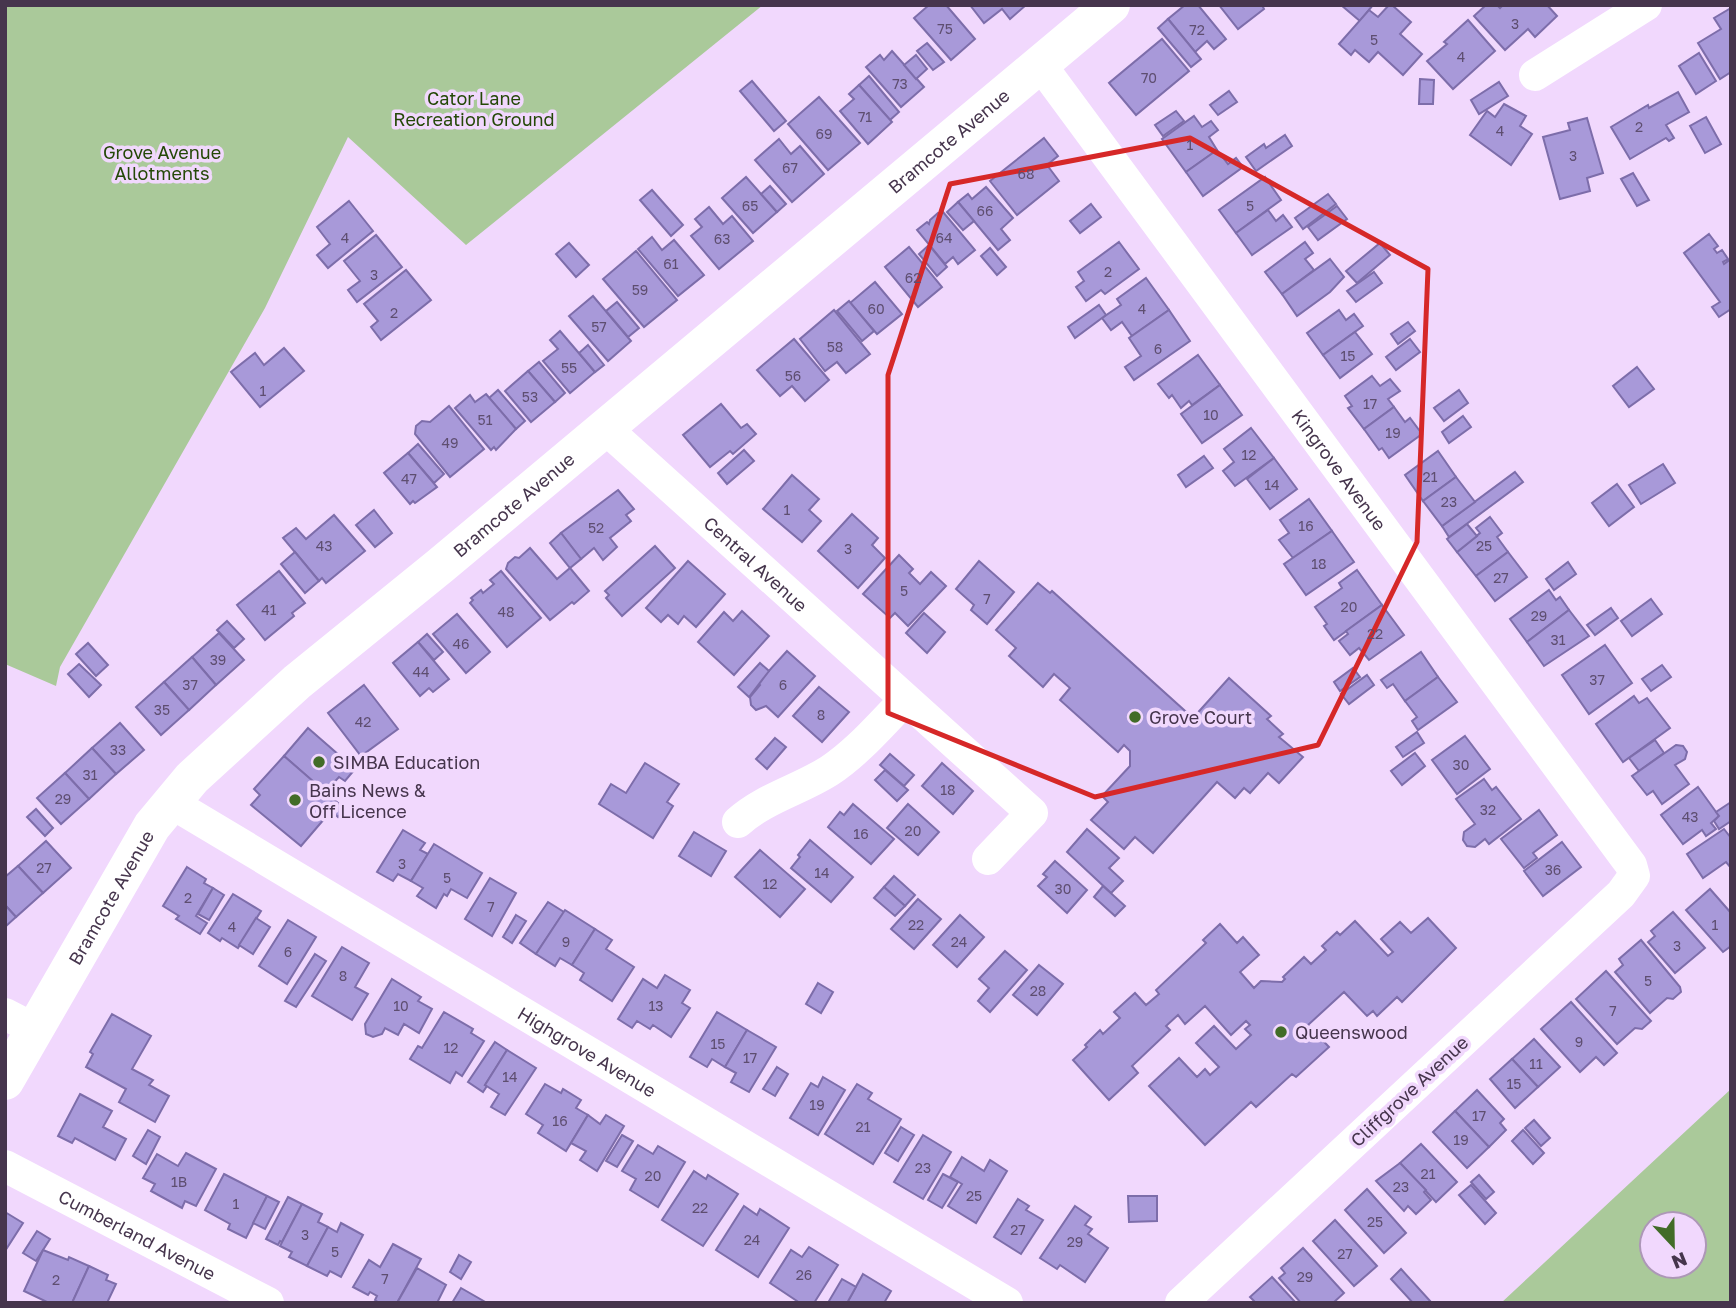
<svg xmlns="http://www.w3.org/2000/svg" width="1736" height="1308" viewBox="0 0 1736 1308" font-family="'Golos Text',sans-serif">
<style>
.green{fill:#aac99a;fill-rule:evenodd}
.building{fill:#a899d9;stroke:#7d6daa;stroke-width:2}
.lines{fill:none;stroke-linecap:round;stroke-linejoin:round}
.minor{stroke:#fff;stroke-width:32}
.tertiary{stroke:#fff;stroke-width:38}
.marked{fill:none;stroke:#d62828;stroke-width:5;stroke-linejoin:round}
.poi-dot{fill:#426c28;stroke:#f1d8fd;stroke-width:2.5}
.labels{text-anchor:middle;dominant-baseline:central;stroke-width:7;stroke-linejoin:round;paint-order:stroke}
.number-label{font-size:14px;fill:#5e4e70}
.park-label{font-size:18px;fill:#244807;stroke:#f1d8fd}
.street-label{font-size:18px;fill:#46354d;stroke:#f1d8fd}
.poi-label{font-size:18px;fill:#46354d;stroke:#f1d8fd;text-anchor:start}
</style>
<rect width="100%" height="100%" fill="#f1d8fd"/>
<g class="green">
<polygon points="5,5 763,5 466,245 348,137 265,308 60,667 56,686 5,664"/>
<path d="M1731,1089v214h-230zM1652,1224h42v42h-42z"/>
</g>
<g class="building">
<polygon points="929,5 946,5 975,39 951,60 914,18"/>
<polygon points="970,5 1026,5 1010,19 1002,9 984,23"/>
<polygon points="1185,5 1198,5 1226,39 1214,49 1207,41 1195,52 1168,19"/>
<polygon points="1219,5 1262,5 1264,9 1238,29"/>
<polygon points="1341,5 1373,5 1360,21"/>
<polygon points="1389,5 1392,5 1411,22 1400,34 1422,54 1403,75 1378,52 1369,62 1355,50 1351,55 1339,44 1369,10 1378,17"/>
<polygon points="1486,5 1497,5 1500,8 1503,5 1547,5 1557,16 1535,37 1528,29 1505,50 1474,16"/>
<polygon points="1731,8 1731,72 1720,79 1698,43 1721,29 1714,18"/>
<polygon points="1168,19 1201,59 1191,67 1158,28"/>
<polygon points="1468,20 1495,51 1453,89 1427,61 1447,44 1444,42"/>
<polygon points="1162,39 1189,71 1136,115 1109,83"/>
<polygon points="927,43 944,62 933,70 917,51"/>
<polygon points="892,51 924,87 901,107 866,67 880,55 884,60"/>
<polygon points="1699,53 1716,81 1696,94 1679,66"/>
<polygon points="916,55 927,69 916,79 904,65"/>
<polygon points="869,76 899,112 890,120 859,85"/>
<polygon points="1420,79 1434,80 1433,104 1419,104"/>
<polygon points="752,81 786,121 774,131 740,91"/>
<polygon points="1499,82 1508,96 1479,114 1471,100"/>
<polygon points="859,85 892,122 868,144 840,111 854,99 849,94"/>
<polygon points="1229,91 1237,102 1218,115 1210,105"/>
<polygon points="1678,92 1689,112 1666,125 1674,138 1669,141 1666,138 1630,159 1611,127 1648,105 1649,108"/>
<polygon points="819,97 860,143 828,170 788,124"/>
<polygon points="1504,104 1526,116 1520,126 1532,134 1511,165 1470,135 1487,111 1495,117"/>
<polygon points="1176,111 1184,121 1163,136 1155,125"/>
<polygon points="1194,116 1202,127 1211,121 1218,130 1209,137 1217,150 1186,172 1162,139"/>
<polygon points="1706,117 1721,144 1705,153 1690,126"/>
<polygon points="1587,118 1603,173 1587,178 1590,191 1560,199 1543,137 1570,130 1568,123"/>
<polygon points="1285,135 1292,146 1256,171 1246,157 1264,144 1266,148"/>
<polygon points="1044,138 1058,156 1047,165 1059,181 1017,215 990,181"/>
<polygon points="779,139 791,154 800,146 824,174 792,202 755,160"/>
<polygon points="1217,150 1228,164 1236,158 1243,167 1203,196 1186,172"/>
<polygon points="1633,173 1649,200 1637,206 1621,179"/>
<polygon points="746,177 777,212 753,233 722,198"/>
<polygon points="1265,177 1281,200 1236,233 1219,210"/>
<polygon points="770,186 786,204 777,212 761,194"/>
<polygon points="986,187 1013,218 1001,229 1010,240 998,250 958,202 968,194 972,199"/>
<polygon points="652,190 683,225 671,236 640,200"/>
<polygon points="1328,194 1336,204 1303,229 1295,218"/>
<polygon points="349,201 373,231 328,268 317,255 330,244 317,227"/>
<polygon points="958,202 974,221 963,230 947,212"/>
<polygon points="1091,204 1101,217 1080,233 1070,221"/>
<polygon points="1337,206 1347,219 1318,240 1308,227"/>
<polygon points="709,207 723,224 732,216 753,241 719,269 691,236 702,227 695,219"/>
<polygon points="1268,210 1276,221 1283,215 1292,227 1252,255 1236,233"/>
<polygon points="943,212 975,250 958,264 953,257 945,264 917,230 927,222 929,224 930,220 938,213 940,214"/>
<polygon points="1709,234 1718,246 1714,249 1717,253 1722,250 1728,259 1723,262 1724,264 1731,259 1731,309 1719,317 1712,307 1720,302 1684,253"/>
<polygon points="376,235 402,267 357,302 348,290 360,281 344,261"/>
<polygon points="652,237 662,250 674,240 704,275 678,296 638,249"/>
<polygon points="1119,242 1139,269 1105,294 1101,290 1086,301 1076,287 1084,281 1078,272"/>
<polygon points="1305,242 1313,253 1305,259 1314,270 1282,294 1265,272"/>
<polygon points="569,243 589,265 576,277 556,254"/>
<polygon points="1380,243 1390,255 1357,283 1346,271"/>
<polygon points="929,245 947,267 937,276 919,254"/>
<polygon points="909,247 942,287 918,307 885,267"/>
<polygon points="990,248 1006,267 997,275 981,256"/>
<polygon points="636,251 677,300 644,327 603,279"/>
<polygon points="1330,259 1344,277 1330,292 1297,316 1282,294"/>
<polygon points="406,270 431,300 381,340 371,327 378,321 364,304"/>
<polygon points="1374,272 1382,283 1356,302 1347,291"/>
<polygon points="1146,278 1169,310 1132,336 1122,322 1111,330 1102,318 1121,305 1117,299"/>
<polygon points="875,282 902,314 877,334 850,303"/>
<polygon points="593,296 631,341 608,361 569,316"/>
<polygon points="849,301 874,331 862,341 837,311"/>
<polygon points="617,302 639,328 628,337 606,311"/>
<polygon points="1099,305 1106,315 1075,338 1068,327"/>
<polygon points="834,310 870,354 846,373 837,362 825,371 800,339"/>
<polygon points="1169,310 1190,341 1134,380 1125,367 1141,356 1129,338"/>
<polygon points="1339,310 1346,320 1354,314 1363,326 1323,355 1307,333"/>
<polygon points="1408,322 1415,331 1398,344 1391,334"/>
<polygon points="560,331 595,372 570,393 543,361 558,349 550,340"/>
<polygon points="1355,332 1372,354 1340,378 1323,355"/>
<polygon points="794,339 829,380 805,401 792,386 780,396 757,370"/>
<polygon points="1410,339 1420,352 1396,370 1386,357"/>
<polygon points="588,345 604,365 595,372 579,353"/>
<polygon points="284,348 304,371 260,407 231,372 255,353 264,365"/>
<polygon points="1198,355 1220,385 1192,405 1189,401 1181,408 1172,395 1169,398 1158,384"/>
<polygon points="539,362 565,393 555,402 528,371"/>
<polygon points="1637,367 1654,389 1629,407 1613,386"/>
<polygon points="528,371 555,402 531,422 505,391"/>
<polygon points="1372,376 1380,386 1390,379 1400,391 1388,399 1394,407 1364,429 1348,408 1352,406 1345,396"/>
<polygon points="1220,385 1242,415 1202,443 1181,414"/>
<polygon points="498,390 525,421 516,429 489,398"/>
<polygon points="1459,390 1468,403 1444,421 1434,408"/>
<polygon points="486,394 516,429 496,450 494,447 491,450 455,408 470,395 475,402"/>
<polygon points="721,404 741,428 747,424 756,434 733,454 730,451 710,467 683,435"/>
<polygon points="449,406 484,449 450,477 415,434 416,426 422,421 430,422"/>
<polygon points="1394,407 1405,422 1410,418 1422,434 1389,458 1382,448 1379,450 1364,429"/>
<polygon points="1463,416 1471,427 1449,443 1442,432"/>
<polygon points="1251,428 1274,458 1235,486 1223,471 1234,462 1224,449"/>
<polygon points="418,444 444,474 434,483 408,453"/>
<polygon points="744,450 754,461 727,484 718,473"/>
<polygon points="1438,451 1456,477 1423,501 1405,475"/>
<polygon points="408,453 437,487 415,503 413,501 410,504 384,473"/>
<polygon points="1204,456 1213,468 1186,487 1178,475"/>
<polygon points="1274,458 1297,489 1270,509 1247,479"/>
<polygon points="1663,464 1675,483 1641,504 1629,485"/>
<polygon points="1515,472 1523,482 1449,537 1442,526"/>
<polygon points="792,475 819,499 809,510 821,521 802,542 763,509"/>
<polygon points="1456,477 1475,502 1442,526 1423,501"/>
<polygon points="1617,484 1634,507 1609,526 1592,503"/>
<polygon points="618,490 634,509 626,515 631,521 610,538 617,547 603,560 594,548 581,559 561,533"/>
<polygon points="1309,499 1332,531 1293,558 1279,540 1289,533 1280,520"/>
<polygon points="374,510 392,533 375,547 356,525"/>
<polygon points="852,514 878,538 872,545 885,558 858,588 818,551"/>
<polygon points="334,515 365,551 326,583 322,578 319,581 283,538 296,528 306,539"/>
<polygon points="1490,517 1502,533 1497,537 1508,552 1476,576 1457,552 1480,533 1476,528"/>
<polygon points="1467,524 1477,536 1457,552 1447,539"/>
<polygon points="1332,531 1354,562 1306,595 1284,564"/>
<polygon points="561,533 581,559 570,568 550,543"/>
<polygon points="655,546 675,568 622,616 606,598 609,595 605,591"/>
<polygon points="530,548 557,579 570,568 589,591 574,604 572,602 550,620 506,569 508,563 515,557 519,558"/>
<polygon points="295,552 319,581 305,593 281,564"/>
<polygon points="1508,552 1527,577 1495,601 1476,576"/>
<polygon points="899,555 913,569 909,573 920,584 931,572 946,586 908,626 895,613 890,618 863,594"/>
<polygon points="688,561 725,594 696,627 684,616 678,624 668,615 661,622 646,608"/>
<polygon points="979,561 1014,592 987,624 971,610 974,605 956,589"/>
<polygon points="1568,562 1576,574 1554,590 1546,579"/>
<polygon points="1357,570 1382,605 1334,640 1324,626 1327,624 1315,607 1342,588 1339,583"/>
<polygon points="279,571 305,603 292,613 294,616 265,640 237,605"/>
<polygon points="501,571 541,618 507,647 470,603 473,600 471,598 481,590 483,593 494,584 490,580"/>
<polygon points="1038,583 1050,593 1052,591 1193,718 1229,678 1271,716 1267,719 1283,734 1279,737 1303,757 1279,783 1268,773 1250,793 1244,788 1235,798 1217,782 1153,853 1135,837 1124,849 1091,820 1108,802 1102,796 1130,766 1130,751 1124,745 1118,752 1060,700 1070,688 1054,674 1043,687 1009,656 1016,648 996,630"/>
<polygon points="1549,590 1556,600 1560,597 1569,610 1527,642 1510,619"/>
<polygon points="1651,599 1662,614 1632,636 1621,621"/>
<polygon points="1382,605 1404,635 1369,660 1359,648 1350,655 1339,641 1348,634 1346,631"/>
<polygon points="1611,608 1618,618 1595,635 1587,625"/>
<polygon points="1569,610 1589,636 1544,666 1527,642"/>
<polygon points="742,611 769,636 734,675 698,642 724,612 733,621"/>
<polygon points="924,613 945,632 927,653 906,633"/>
<polygon points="457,614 490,652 466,673 433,634"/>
<polygon points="227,621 244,639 234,648 217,630"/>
<polygon points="219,633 244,660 216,685 192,657"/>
<polygon points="427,634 443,652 434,660 418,642"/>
<polygon points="418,642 449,679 433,692 429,688 420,696 393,663"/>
<polygon points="88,643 108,665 96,676 76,654"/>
<polygon points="1605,645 1632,683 1589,714 1562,675"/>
<polygon points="787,651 815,676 778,717 766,706 756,710 751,705 750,697 760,685 758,683"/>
<polygon points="1421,652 1438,677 1405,701 1393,684 1387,688 1381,680"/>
<polygon points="192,657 216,685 189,710 164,682"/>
<polygon points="760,663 769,671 749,697 738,687"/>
<polygon points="79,664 101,685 89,697 68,674"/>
<polygon points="1662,665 1671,677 1651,691 1642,679"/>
<polygon points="1353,668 1360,677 1340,691 1334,682"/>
<polygon points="1367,675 1374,685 1349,704 1341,694"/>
<polygon points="1438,677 1457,702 1418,730 1412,721 1417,717 1405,701"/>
<polygon points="164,682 189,710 161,735 136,707"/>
<polygon points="364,685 398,729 361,756 328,713"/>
<polygon points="819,687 849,712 822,742 793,716"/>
<polygon points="1634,696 1639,703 1647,698 1670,728 1623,762 1596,724"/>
<polygon points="120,723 144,750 116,774 92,748"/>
<polygon points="308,728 355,769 345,781 339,777 325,792 284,756"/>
<polygon points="1417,732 1424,743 1403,757 1396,747"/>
<polygon points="1465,736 1490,769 1457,794 1432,760"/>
<polygon points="775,738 786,747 767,769 756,759"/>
<polygon points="1655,740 1664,753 1639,771 1629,758"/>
<polygon points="1676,745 1683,746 1687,752 1685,759 1675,765 1689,784 1662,804 1653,791 1647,795 1632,776"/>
<polygon points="92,748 116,774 89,799 65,773"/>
<polygon points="1415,753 1425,766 1402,785 1391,771"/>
<polygon points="890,754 914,775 904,786 880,765"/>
<polygon points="284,756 345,809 338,817 331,811 301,846 251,805 260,795 254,789"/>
<polygon points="645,763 679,784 667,802 673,806 653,838 599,804 611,784 626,793"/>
<polygon points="942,763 973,791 953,814 922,786"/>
<polygon points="885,770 908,790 897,801 875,780"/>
<polygon points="65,773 89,799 61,824 37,798"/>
<polygon points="1484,779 1492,790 1496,787 1521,819 1489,844 1485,839 1475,847 1467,846 1463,840 1464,832 1475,824 1456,799"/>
<polygon points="1698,787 1719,816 1711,823 1716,829 1706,836 1702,830 1683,844 1661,815"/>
<polygon points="1731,802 1731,821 1719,829 1714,821 1719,816 1716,812"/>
<polygon points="853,804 894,839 871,864 828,827 840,812 844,815"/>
<polygon points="908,804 939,832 918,855 887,828"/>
<polygon points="36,809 53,828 45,836 27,817"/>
<polygon points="1539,810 1557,835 1533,853 1537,858 1524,868 1501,839"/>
<polygon points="1087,829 1119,858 1109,868 1123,881 1111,893 1067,852"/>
<polygon points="1724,829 1731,838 1731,868 1726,862 1703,878 1687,854"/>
<polygon points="403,830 425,843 420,850 428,854 411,881 398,874 393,881 377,872"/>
<polygon points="694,832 726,851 711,876 679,856"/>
<polygon points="810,840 853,877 831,902 791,868 800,857 798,855"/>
<polygon points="46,841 71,868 43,893 18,866"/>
<polygon points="1562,842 1581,867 1543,896 1524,871"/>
<polygon points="434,844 482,873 467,898 451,889 447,896 444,894 436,908 417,896 423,888 411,881"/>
<polygon points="760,850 805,889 780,917 735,877"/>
<polygon points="1055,861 1087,890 1067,913 1038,886 1047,877 1043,874"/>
<polygon points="18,866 43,893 16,917 5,905 5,877"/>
<polygon points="187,867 206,879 204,883 213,888 196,916 207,923 200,934 176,919 179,916 163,906"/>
<polygon points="894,876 915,895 905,906 884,887"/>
<polygon points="490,878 516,893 492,936 465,919"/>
<polygon points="1103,886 1125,906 1115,916 1094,897"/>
<polygon points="884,887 905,906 895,916 874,898"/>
<polygon points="213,888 224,895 209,920 198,914"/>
<polygon points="1710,889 1731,913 1731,946 1723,952 1686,910"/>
<polygon points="233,894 261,911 238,948 222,938 220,941 208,933"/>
<polygon points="918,899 941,919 914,949 891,929"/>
<polygon points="548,902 564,912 536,954 520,943"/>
<polygon points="5,905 16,917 5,927"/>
<polygon points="565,910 595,929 572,965 560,958 555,966 536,954"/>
<polygon points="1673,912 1705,948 1675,973 1648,942 1655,936 1651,931"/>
<polygon points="516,915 526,921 512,943 503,937"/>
<polygon points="960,915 984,937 957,967 933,945"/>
<polygon points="256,918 270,927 253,954 239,945"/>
<polygon points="1428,918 1456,948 1402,1002 1397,997 1377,1016 1373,1011 1367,1016 1344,992 1308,1025 1329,1047 1296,1077 1292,1074 1256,1107 1251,1102 1205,1145 1149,1086 1179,1058 1197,1077 1205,1069 1210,1075 1219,1067 1196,1043 1214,1026 1236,1049 1251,1035 1245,1029 1250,1025 1246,1021 1231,1035 1205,1006 1185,1024 1178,1015 1166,1026 1170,1030 1132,1066 1138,1073 1109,1100 1073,1060 1087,1047 1085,1045 1100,1030 1103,1034 1120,1018 1114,1012 1135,993 1146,1005 1159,994 1156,990 1206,943 1203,940 1220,924 1237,943 1243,937 1259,955 1240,972 1254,988 1261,981 1282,982 1285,979 1283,977 1304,957 1311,964 1326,950 1322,946 1337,932 1340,935 1355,921 1388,956 1393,952 1381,939 1400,922 1411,933"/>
<polygon points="288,920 316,937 287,984 259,966"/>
<polygon points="595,929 612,940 606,949 634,967 612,1001 580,980 584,973 572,965"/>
<polygon points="1641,940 1680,987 1681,992 1673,999 1667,998 1650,1013 1615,972 1623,965 1619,959"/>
<polygon points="342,947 369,963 355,987 368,994 352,1020 312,996"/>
<polygon points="1005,951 1027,970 990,1012 978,1001 989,988 979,979"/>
<polygon points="315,954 326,961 296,1007 285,1001"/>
<polygon points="1039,965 1063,984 1037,1015 1013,995"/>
<polygon points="1606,971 1651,1021 1642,1029 1635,1028 1617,1044 1576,999"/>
<polygon points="665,975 690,990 682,1003 690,1008 671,1037 653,1025 650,1029 637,1021 632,1028 618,1019 643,979 657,988"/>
<polygon points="392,979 421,997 418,1001 432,1009 419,1033 404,1024 398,1035 385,1028 382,1034 373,1037 366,1034 365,1024"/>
<polygon points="818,983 833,992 821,1013 806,1004"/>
<polygon points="1571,1002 1617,1053 1604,1065 1596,1057 1580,1072 1541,1029"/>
<polygon points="444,1012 473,1029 471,1033 484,1041 462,1076 456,1072 450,1083 410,1059 418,1046 422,1048"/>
<polygon points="717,1012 747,1030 725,1067 712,1059 707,1067 690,1057"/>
<polygon points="112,1014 151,1036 132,1069 153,1080 149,1085 169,1096 155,1122 119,1102 126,1089 86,1067 93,1054 90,1052"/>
<polygon points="747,1030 776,1047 749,1092 731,1082 736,1073 725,1067"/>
<polygon points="1534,1039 1560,1067 1538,1087 1512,1059"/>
<polygon points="495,1042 507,1050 485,1085 487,1086 483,1092 468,1082"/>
<polygon points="507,1050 536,1068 505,1115 491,1107 499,1094 485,1085"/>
<polygon points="1512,1059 1538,1087 1515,1108 1490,1079"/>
<polygon points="777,1067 788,1074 775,1096 763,1089"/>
<polygon points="823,1077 845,1090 818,1135 790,1118 811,1083 818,1087"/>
<polygon points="545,1084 561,1093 563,1089 581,1100 576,1108 588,1115 566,1151 538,1133 543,1125 526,1114"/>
<polygon points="857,1084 872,1093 868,1099 901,1119 873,1164 825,1134"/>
<polygon points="1477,1090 1504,1119 1500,1123 1506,1130 1489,1147 1455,1111"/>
<polygon points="80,1094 112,1111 103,1127 126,1139 115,1160 75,1138 72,1143 58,1136"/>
<polygon points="1455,1111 1489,1147 1467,1168 1433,1132"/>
<polygon points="588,1115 600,1124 606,1115 624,1126 597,1171 580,1160 586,1151 571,1143"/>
<polygon points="1534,1120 1550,1138 1541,1146 1525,1128"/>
<polygon points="901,1127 914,1135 898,1161 885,1153"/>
<polygon points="148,1130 160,1137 146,1164 133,1156"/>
<polygon points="1523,1130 1544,1153 1533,1164 1512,1141"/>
<polygon points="622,1135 633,1141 617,1167 606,1161"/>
<polygon points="923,1135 951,1152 923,1199 894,1182"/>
<polygon points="1421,1144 1457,1182 1436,1202 1400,1163"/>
<polygon points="638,1145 653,1154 658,1146 685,1162 658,1207 630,1190 636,1179 622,1171"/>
<polygon points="186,1153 216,1169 196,1206 185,1201 182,1208 151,1191 155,1184 143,1178 157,1154 178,1166"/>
<polygon points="962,1157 984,1171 990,1160 1007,1171 976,1223 948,1206 962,1184 950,1177"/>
<polygon points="1400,1163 1426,1190 1424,1192 1431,1200 1416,1214 1408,1206 1404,1211 1376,1181"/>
<polygon points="694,1171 706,1179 708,1175 738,1194 703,1246 662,1220"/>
<polygon points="224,1174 267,1196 246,1238 228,1229 230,1224 205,1210"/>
<polygon points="943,1174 958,1182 942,1208 928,1200"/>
<polygon points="1479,1175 1494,1192 1486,1199 1471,1182"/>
<polygon points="1471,1185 1496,1213 1485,1224 1459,1195"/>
<polygon points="1367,1189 1406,1233 1384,1253 1345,1210"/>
<polygon points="267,1196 279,1202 265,1229 253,1223"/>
<polygon points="1128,1196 1157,1196 1157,1221 1129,1222"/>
<polygon points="288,1197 302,1204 282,1242 280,1241 278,1245 266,1239"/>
<polygon points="1018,1199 1029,1206 1026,1210 1043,1220 1021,1254 994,1237"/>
<polygon points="302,1204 322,1214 318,1222 328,1227 307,1266 289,1257 292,1252 280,1246"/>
<polygon points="744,1206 757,1215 760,1209 789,1228 758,1277 716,1250"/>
<polygon points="1075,1206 1091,1217 1085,1225 1092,1229 1088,1234 1108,1248 1085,1282 1060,1265 1057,1269 1040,1258"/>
<polygon points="5,1212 23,1223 5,1251"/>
<polygon points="1335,1220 1377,1266 1354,1286 1313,1241"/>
<polygon points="341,1223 363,1235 341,1277 330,1271 327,1276 307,1266 328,1227 337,1232"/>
<polygon points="37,1231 50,1239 36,1261 23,1253"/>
<polygon points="393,1244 421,1259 397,1303 379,1303 375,1300 377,1296 370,1292 368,1295 353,1287 369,1260 380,1267"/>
<polygon points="809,1247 838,1265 814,1303 800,1303 770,1283 791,1250 802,1257"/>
<polygon points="1303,1248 1344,1293 1333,1303 1301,1303 1279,1278 1285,1273 1281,1268"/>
<polygon points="43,1250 68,1260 69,1257 89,1266 72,1303 49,1303 24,1291"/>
<polygon points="459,1255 471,1262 461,1279 450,1272"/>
<polygon points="89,1266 108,1275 106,1280 116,1284 107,1303 72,1303"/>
<polygon points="417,1268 446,1285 437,1303 397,1303"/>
<polygon points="1401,1269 1431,1302 1430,1303 1413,1303 1391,1279"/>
<polygon points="863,1274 891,1291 884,1303 847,1303"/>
<polygon points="1272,1277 1296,1303 1253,1303 1254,1301 1250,1297"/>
<polygon points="842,1279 856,1287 847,1303 831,1303 829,1301"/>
<polygon points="461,1288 487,1303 452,1303"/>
</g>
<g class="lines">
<g class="minor">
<path id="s1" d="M1040,64l585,793 6,8 3,11 -13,18 -440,409"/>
<polyline points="1535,75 1646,5"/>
<path id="s2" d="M605,428l427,385 -44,46"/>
<path id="s3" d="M170,802l837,501"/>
<path d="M738,822c27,-24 61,-32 91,-51 29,-19 52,-47 76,-71"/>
<polyline points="5,1014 34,1029"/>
<path id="s4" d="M5,1166l263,137"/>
</g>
<path class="tertiary" id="s5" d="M5,1081l147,-255 40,-48 105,-96 143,-116 671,-561"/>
</g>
<path class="marked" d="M1190,138l238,131 -11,273 -99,203 -223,52 -207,-84v-338l62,-191z"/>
<g class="poi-dot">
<circle cx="1135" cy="717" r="7"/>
<circle cx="319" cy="762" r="7"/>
<circle cx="295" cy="800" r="7"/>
<circle cx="1281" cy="1032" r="7"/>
</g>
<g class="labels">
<g class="number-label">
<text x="1515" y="23">3</text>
<text x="945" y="28">75</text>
<text x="1197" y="29">72</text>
<text x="1374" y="39">5</text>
<text x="1461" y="56">4</text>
<text x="1149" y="77">70</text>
<text x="900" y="83">73</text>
<text x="865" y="116">71</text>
<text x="1639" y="126">2</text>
<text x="1500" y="130">4</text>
<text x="824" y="133">69</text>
<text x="1190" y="144">1</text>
<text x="1573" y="155">3</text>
<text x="790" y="167">67</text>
<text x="1026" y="173">68</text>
<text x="750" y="205">65</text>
<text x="1250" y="205">5</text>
<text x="985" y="210">66</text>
<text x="345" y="237">4</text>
<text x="944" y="237">64</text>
<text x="722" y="238">63</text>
<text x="671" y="263">61</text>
<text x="1108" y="271">2</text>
<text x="374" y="274">3</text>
<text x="913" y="277">62</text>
<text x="640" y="289">59</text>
<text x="876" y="308">60</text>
<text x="1142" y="308">4</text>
<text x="394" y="312">2</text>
<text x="599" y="326">57</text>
<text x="835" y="346">58</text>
<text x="1158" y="348">6</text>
<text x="1348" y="355">15</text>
<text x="569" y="367">55</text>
<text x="793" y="375">56</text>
<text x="263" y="390">1</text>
<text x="530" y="396">53</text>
<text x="1370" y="403">17</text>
<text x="1211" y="414">10</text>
<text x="485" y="419">51</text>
<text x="1393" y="432">19</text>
<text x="450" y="442">49</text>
<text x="1249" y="454">12</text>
<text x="1430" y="476">21</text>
<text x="409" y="478">47</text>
<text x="1272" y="484">14</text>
<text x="1449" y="501">23</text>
<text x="787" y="509">1</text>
<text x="1306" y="525">16</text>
<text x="596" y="527">52</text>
<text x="324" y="545">43</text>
<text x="1484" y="545">25</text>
<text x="848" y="548">3</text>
<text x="1319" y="563">18</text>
<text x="1501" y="577">27</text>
<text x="904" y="590">5</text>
<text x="987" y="598">7</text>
<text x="1349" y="606">20</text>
<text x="269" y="609">41</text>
<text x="506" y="611">48</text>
<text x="1539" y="615">29</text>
<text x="1375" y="633">22</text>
<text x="1558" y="639">31</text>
<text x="461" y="643">46</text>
<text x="218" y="659">39</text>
<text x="421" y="671">44</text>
<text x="1597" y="679">37</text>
<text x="190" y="684">37</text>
<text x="783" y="684">6</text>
<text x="162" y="709">35</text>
<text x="821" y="714">8</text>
<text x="363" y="721">42</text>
<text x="118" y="749">33</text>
<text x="1461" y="764">30</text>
<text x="90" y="774">31</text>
<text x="948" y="789">18</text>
<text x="63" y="798">29</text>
<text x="1488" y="809">32</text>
<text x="1690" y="816">43</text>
<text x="913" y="830">20</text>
<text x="861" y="833">16</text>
<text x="402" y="863">3</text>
<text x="44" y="867">27</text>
<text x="1553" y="869">36</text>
<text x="822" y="872">14</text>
<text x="447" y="877">5</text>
<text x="770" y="883">12</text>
<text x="1063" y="888">30</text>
<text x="188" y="897">2</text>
<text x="491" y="906">7</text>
<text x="916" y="924">22</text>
<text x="1715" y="924">1</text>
<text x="232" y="926">4</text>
<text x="566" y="941">9</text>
<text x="959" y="941">24</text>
<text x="1677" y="945">3</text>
<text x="288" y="951">6</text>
<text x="343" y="975">8</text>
<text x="1648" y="980">5</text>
<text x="1038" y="990">28</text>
<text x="401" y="1005">10</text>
<text x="656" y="1005">13</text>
<text x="1613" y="1010">7</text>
<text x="1579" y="1041">9</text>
<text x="718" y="1043">15</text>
<text x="451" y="1047">12</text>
<text x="750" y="1057">17</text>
<text x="1536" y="1063">11</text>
<text x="510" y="1076">14</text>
<text x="1514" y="1083">15</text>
<text x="817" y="1104">19</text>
<text x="1479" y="1115">17</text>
<text x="560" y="1120">16</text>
<text x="863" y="1126">21</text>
<text x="1461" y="1139">19</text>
<text x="923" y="1167">23</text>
<text x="1428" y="1173">21</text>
<text x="653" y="1175">20</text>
<text x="179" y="1181">1B</text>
<text x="1401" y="1186">23</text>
<text x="974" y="1195">25</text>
<text x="236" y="1203">1</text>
<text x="700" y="1207">22</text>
<text x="1375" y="1221">25</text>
<text x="1018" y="1229">27</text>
<text x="305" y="1234">3</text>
<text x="752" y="1239">24</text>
<text x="1075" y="1241">29</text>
<text x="335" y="1251">5</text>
<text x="1345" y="1253">27</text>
<text x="804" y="1274">26</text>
<text x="1305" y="1276">29</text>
<text x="385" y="1278">7</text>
<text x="56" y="1279">2</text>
</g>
<g class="park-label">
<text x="474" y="98">Cator Lane<tspan x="474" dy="21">Recreation Ground</tspan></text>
<text x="162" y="152">Grove Avenue<tspan x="162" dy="21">Allotments</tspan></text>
</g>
<g class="street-label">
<text stroke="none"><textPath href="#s5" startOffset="1346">Bramcote Avenue</textPath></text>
<text stroke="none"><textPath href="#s1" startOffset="504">Kingrove Avenue</textPath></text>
<text stroke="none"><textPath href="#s5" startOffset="779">Bramcote Avenue</textPath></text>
<text stroke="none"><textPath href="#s2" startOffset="203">Central Avenue</textPath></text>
<text stroke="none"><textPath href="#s5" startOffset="212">Bramcote Avenue</textPath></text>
<text stroke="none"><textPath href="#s3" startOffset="486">Highgrove Avenue</textPath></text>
<text transform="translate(1409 1091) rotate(-43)">Cliffgrove Avenue</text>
<text stroke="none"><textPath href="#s4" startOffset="149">Cumberland Avenue</textPath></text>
</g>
<g class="poi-label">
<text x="1149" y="717">Grove Court</text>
<text x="333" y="762">SIMBA Education</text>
<text x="309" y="790">Bains News &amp;<tspan x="309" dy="21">Off Licence</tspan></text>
<text x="1295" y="1032">Queenswood</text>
</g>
</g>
<rect width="1736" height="1308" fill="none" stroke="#46354d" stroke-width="14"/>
<g transform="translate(1673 1245) rotate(158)"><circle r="33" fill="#f1d8fd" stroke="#ad97b7" stroke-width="2"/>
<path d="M0-5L12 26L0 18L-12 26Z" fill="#426c28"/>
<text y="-10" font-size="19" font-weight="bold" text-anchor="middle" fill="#46354d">N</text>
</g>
</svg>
